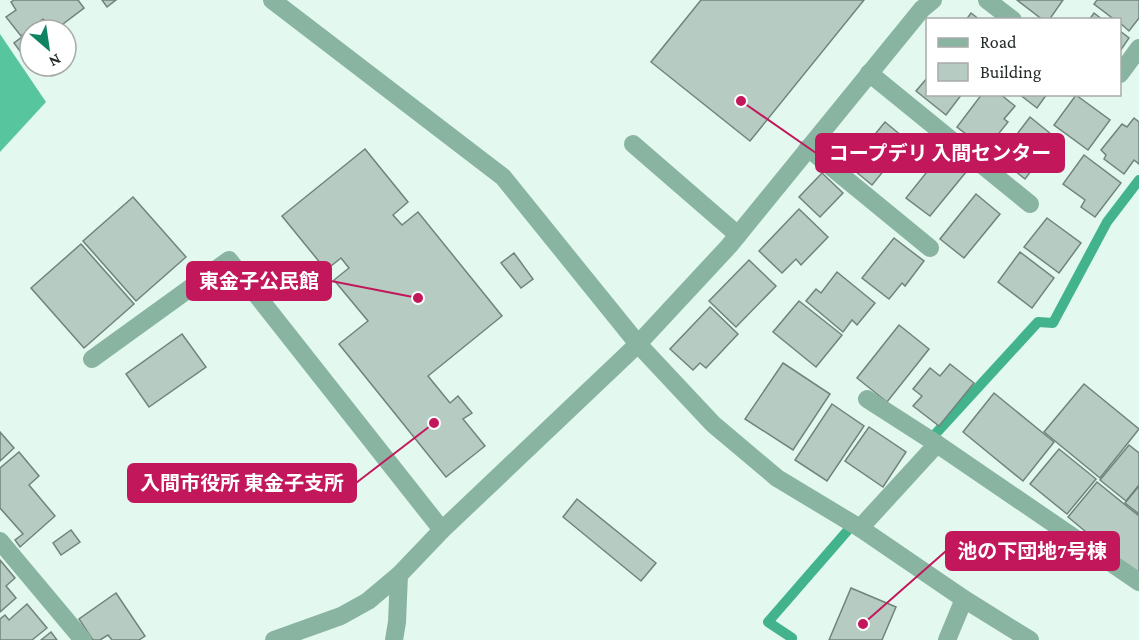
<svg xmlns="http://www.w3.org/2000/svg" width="1139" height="640" viewBox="0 0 1139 640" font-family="'Crimson Pro','Noto Sans JP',serif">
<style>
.forest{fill:#57c69f}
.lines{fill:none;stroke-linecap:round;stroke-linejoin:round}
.stream{stroke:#42b38d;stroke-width:10}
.building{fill:#b6ccc2;stroke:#71847c;stroke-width:1.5}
.minor{stroke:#89b4a2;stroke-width:18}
.leader{fill:none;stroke:#c2185b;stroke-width:2}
.callout-dot{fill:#c2185b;stroke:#fff;stroke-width:2}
.callout{fill:#c2185b;stroke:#c2185b;stroke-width:2}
.callout-label{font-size:20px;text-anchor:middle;font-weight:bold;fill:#fff}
</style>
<rect width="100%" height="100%" fill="#e3f9ef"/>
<polygon class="forest" points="0,34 46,102 0,152"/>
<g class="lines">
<g class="stream">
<polyline points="928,442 1038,322 1053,323 1107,222 1139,180"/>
<polyline points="791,640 792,638 768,622 855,522"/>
</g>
</g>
<g class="building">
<polygon points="14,0 78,0 84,8 55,30 51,30 43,19 21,36 6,17 16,10 11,2"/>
<polygon points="102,0 116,0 107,7"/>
<polygon points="701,0 864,0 750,141 651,62"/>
<polygon points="1017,0 1063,0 1049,20 1043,20"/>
<polygon points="1097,0 1139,0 1139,18 1129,31 1120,23 1120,20 1115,20 1094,4"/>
<polygon points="971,13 980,20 966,20"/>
<polygon points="1094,13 1103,20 1089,20"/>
<polygon points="30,31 30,65 14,43"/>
<polygon points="1120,31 1129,38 1120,51"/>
<polygon points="928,77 928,94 962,94 946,115 916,91"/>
<polygon points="982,94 1000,94 1015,106 1004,119 1008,122 996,137 993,134 983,147 957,127"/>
<polygon points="1019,94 1047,94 1037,108"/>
<polygon points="1076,95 1110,120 1088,150 1054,125"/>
<polygon points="1030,117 1056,138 1046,151 1049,153 1038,169 1034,167 1025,179 999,158"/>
<polygon points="1134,118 1139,122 1139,164 1134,160 1124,174 1104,159 1106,155 1101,150 1122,124 1127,127"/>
<polygon points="885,122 908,141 872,185 849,166"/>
<polygon points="365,149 408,202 393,215 402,225 418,212 502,316 428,376 450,403 458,396 472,413 463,419 485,446 446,477 339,344 368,321 334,280 349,268 341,258 326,270 282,216"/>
<polygon points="942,153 966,172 930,216 906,198"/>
<polygon points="1084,155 1121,183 1095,217 1081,207 1085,200 1063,184"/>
<polygon points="822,173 843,193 820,217 799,197"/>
<polygon points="976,194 1000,214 964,258 940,239"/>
<polygon points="133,197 186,257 136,301 83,241"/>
<polygon points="799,209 828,237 801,265 796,259 782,273 759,251"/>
<polygon points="1047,218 1081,243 1059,273 1024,247"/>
<polygon points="894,238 924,261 905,286 902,283 889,299 862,278"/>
<polygon points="81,244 134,304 84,348 31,288"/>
<polygon points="1020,252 1054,278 1032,308 998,282"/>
<polygon points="514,253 533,279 521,288 501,263"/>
<polygon points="749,260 776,286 736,327 709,301"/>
<polygon points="837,272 875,303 857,325 852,320 843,332 806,301 816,289 821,293"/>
<polygon points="799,301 842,335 816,367 773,332"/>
<polygon points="710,307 738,334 706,368 700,363 693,370 670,349"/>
<polygon points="899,325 929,349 887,402 857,378"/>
<polygon points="182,334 206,367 149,407 126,374"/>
<polygon points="783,363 830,394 793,450 745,419"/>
<polygon points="950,364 974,383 939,426 913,406 922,396 913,389 930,368 940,376"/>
<polygon points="1084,384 1139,429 1100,478 1044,432"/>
<polygon points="994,393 1054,442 1023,481 963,432"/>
<polygon points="832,404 864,426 827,481 795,460"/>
<polygon points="869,427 906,452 883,487 845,461"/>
<polygon points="0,432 14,448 0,461"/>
<polygon points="1129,445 1139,453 1139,485 1126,501 1100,480"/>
<polygon points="1059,449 1096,479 1067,514 1030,484"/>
<polygon points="19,452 39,476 29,485 55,516 20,547 15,540 23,534 0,508 0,468"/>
<polygon points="1097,482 1139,516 1139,576 1068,517"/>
<polygon points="1139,486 1139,514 1125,503"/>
<polygon points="577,499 656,563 641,581 563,517"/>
<polygon points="71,530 80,542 61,555 53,543"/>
<polygon points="0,560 15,578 6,586 16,598 0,612"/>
<polygon points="851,588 896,607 882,640 829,640"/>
<polygon points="116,593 145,636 139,640 112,640 108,635 100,640 93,640 79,619"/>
<polygon points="27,604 47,628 32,640 0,640 0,619 5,615 9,620"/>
<polygon points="51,632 57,640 41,640"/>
</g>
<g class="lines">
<g class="minor">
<polyline points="272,0 503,177 638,344 713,424 777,478 860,528 964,599 1030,640"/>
<polyline points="987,0 1013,20"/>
<polyline points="869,73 1030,204"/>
<polyline points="1120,74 1139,48"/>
<polyline points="633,144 738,235"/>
<polyline points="808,148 930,248"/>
<polyline points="92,359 229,260 442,530"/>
<polyline points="937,444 1139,582"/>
<polyline points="860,528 937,444 867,399"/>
<polyline points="0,541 83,640"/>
<polyline points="274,640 341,616 368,601 399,575 442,530 638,344 729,246 922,9 933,0"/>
<polyline points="394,640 397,622 399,575"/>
<polyline points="947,640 964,599"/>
</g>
</g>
<path class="leader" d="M741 101L816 153M418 298L331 281M434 423L356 483M863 624L946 551"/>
<g class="callout-dot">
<circle cx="741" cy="101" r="6"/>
<circle cx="418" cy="298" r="6"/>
<circle cx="434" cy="423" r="6"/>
<circle cx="863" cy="624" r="6"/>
</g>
<g class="callout">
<rect x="816" y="134" width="248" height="38" rx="6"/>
<rect x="187" y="262" width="144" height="38" rx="6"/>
<rect x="128" y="464" width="228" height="38" rx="6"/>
<rect x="946" y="532" width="173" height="38" rx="6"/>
</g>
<g class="callout-label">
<text x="940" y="160">コープデリ 入間センター</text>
<text x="259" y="288">東金子公民館</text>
<text x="242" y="490">入間市役所 東金子支所</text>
<text x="1032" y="558">池の下団地7号棟</text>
</g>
<rect x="926" y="18" width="195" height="78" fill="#ffffff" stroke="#a7aaa9" stroke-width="1.5"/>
<rect x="938" y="38" width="30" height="9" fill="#89b4a2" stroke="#a7aaa9" stroke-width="1.5"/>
<text x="980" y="48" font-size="18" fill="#232b27">Road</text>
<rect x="938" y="63" width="30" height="18" fill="#b6ccc2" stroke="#a7aaa9" stroke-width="1.5"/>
<text x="980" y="78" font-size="18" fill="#232b27">Building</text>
<g transform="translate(48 48) rotate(151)"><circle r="28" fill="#ffffff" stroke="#a7aaa9" stroke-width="1.5"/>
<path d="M0-4.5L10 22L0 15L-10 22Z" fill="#0e8463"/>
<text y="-9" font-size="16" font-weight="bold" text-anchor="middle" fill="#232b27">N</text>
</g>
</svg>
